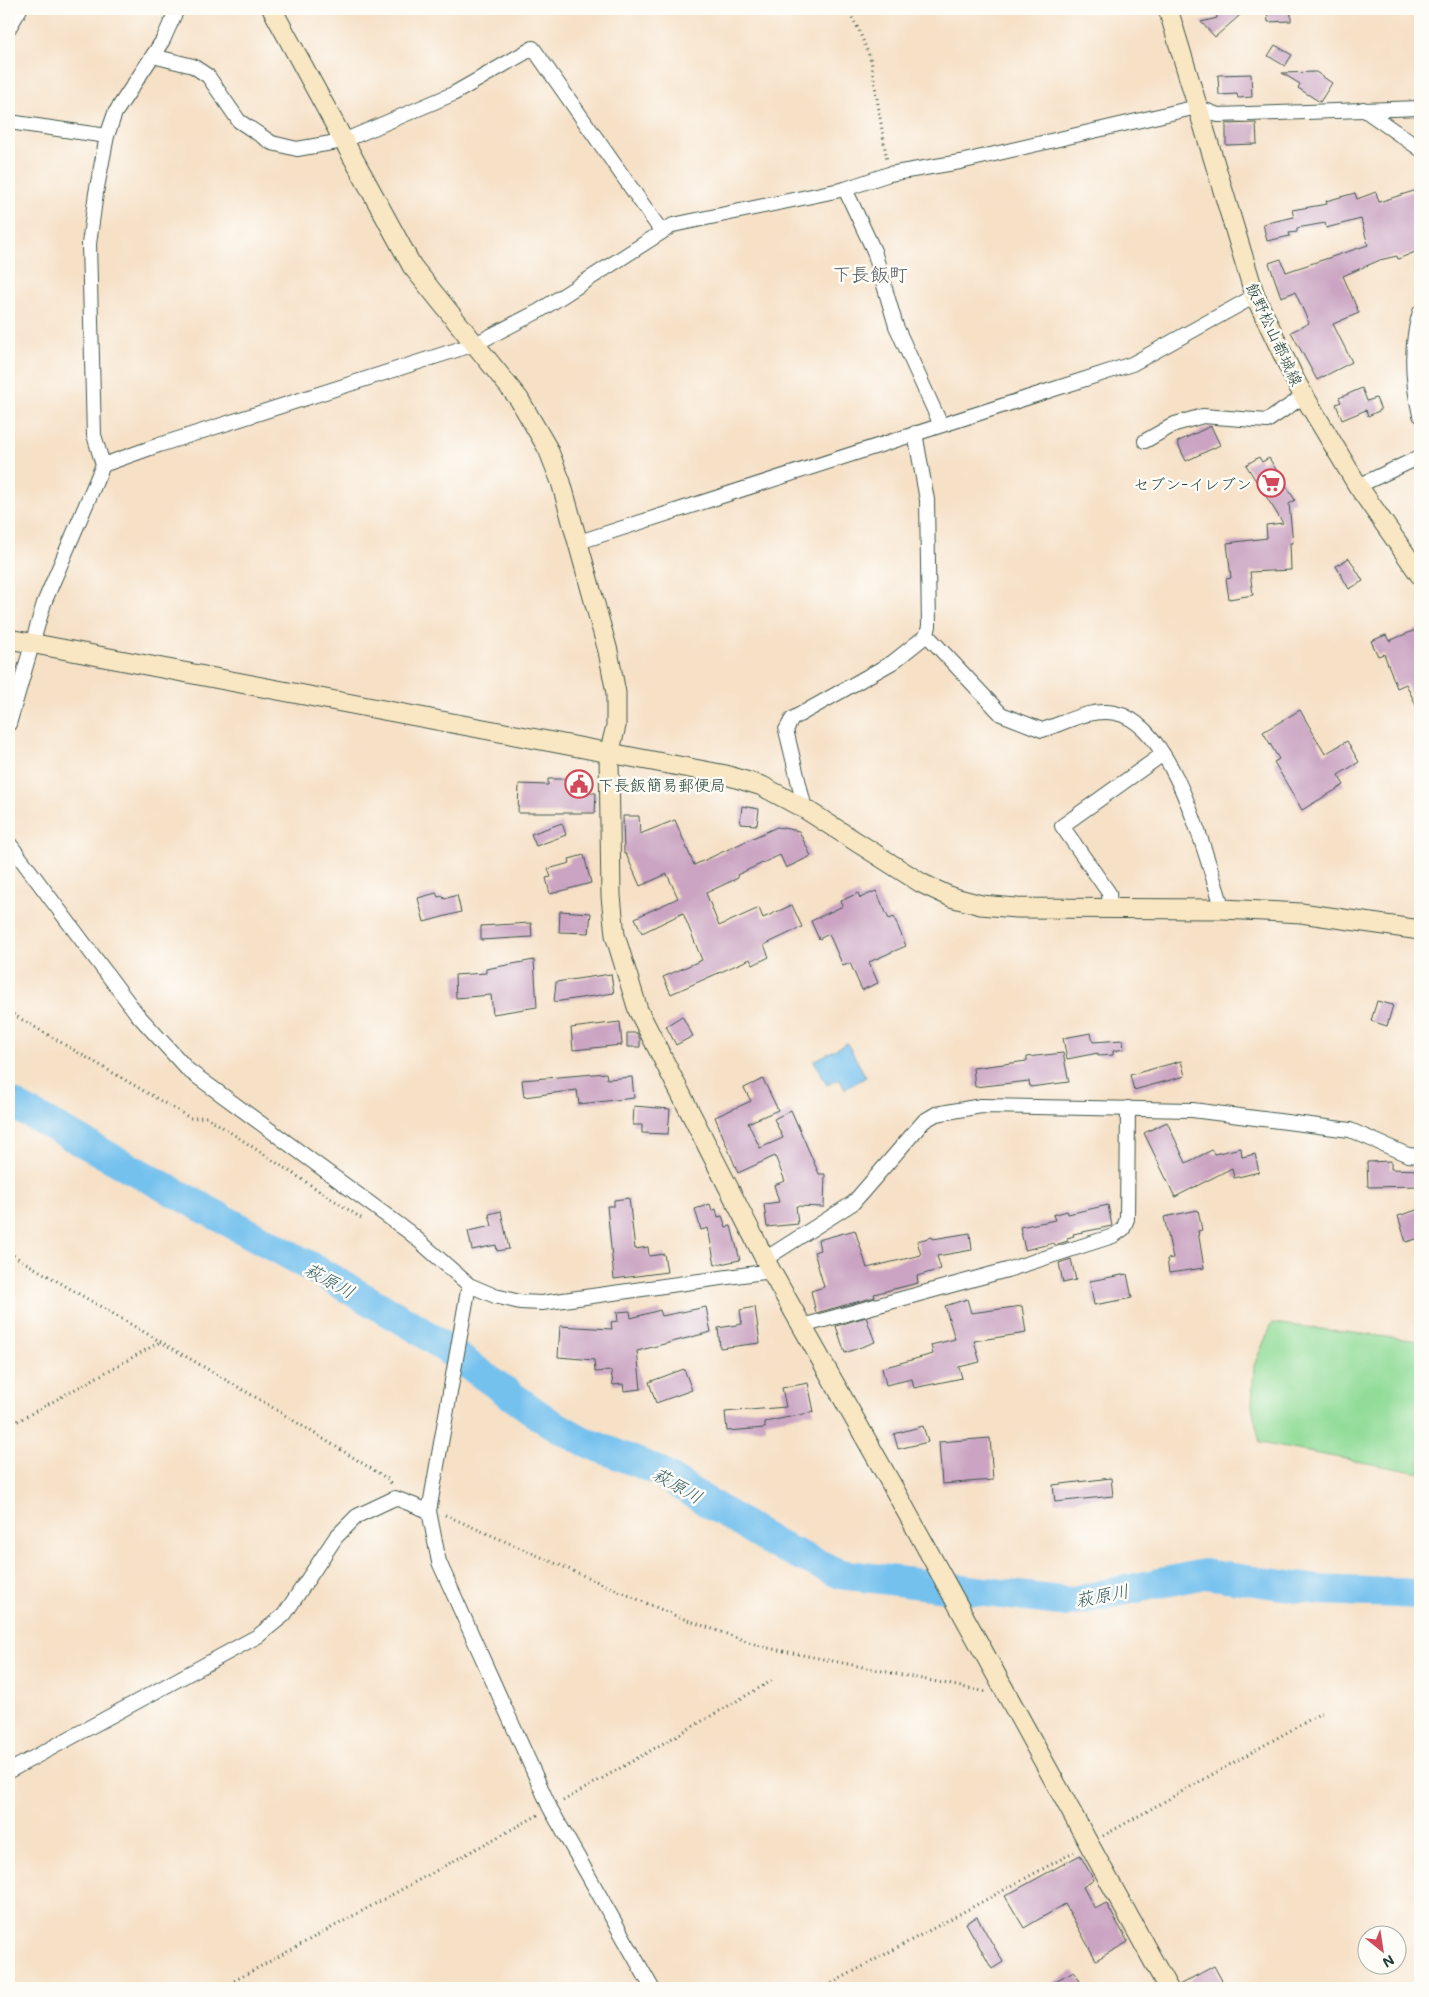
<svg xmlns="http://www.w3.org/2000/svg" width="1429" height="1997" viewBox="0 0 1429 1997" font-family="Mali,'Klee One',sans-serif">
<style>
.green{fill:#91dc98;stroke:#588c66}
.water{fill:#74c1ee;stroke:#4a7f91}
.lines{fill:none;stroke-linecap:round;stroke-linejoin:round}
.river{stroke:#74c1ee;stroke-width:30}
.building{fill:#caa4c2}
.street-casing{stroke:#3f554a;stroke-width:16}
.secondary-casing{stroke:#3f554a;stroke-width:21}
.path{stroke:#3f554a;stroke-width:3;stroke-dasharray:1 4;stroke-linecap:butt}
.street{stroke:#fff;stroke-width:14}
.secondary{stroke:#f9e7c3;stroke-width:19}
.labels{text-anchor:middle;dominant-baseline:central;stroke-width:5;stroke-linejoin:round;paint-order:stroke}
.street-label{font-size:16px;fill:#1f3d34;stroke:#fdfcf7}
.poi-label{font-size:16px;fill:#1f3d34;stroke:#fdfcf7;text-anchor:end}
.water-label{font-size:18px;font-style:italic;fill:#345e62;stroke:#fdfcf7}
.quarter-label{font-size:19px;fill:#5b6166;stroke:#fdfcf7}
</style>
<rect width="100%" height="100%" fill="#fdfcf7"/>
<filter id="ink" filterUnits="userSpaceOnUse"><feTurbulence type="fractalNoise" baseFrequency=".02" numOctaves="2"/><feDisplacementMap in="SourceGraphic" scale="10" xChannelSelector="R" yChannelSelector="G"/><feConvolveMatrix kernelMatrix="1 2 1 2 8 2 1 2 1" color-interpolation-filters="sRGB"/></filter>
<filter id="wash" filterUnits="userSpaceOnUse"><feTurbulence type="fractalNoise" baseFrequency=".0096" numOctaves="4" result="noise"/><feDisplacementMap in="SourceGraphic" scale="20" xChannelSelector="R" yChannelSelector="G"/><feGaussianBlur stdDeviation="1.12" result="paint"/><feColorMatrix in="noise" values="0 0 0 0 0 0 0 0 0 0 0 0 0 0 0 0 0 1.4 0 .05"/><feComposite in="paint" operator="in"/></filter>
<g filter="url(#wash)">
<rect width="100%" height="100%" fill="#f6e0c6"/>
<polygon class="green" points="1272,1323 1420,1341 1420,1473 1260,1443 1252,1406 1254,1365"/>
<polygon class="water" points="847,1043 866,1077 845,1089 839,1079 827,1085 814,1061"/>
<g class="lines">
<polyline class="river" points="9,1102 306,1264 418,1329 546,1420 581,1440 656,1470 773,1543 840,1574 1068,1602 1204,1574 1319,1590 1420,1594"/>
</g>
<g id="blocks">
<g class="building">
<polygon points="1217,9 1247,9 1215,37 1201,22 1217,18"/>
<polygon points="1267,9 1291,9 1291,21 1268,22"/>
<polygon points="1275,45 1292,55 1285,66 1268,56"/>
<polygon points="1316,72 1332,83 1320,102 1298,88 1300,84 1282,73"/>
<polygon points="1251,74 1252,97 1238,98 1237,94 1219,95 1218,75"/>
<polygon points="1256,123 1257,144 1226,145 1226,124"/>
<polygon points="1420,189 1420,250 1398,259 1397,256 1380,260 1343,276 1359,313 1333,324 1352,362 1317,380 1291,332 1309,323 1295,292 1281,297 1269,263 1281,259 1286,272 1368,245 1361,219 1326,228 1325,223 1297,228 1297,232 1289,233 1290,236 1267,241 1263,224 1294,217 1292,210 1327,204 1326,201 1355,193 1357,199 1376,192 1379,202"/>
<polygon points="1362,388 1367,401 1376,398 1381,410 1368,416 1366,410 1342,420 1336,404 1341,402 1339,398"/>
<polygon points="1211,426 1220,445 1186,461 1177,442"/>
<polygon points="1259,457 1262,462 1269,458 1295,500 1289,504 1293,543 1290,543 1291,570 1250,572 1253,595 1229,599 1226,579 1231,578 1227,543 1267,538 1266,525 1283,523 1246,465"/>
<polygon points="1349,558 1363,581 1349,589 1336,566"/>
<polygon points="1420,628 1420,714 1406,684 1397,688 1384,654 1378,656 1371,641 1386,635 1389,641"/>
<polygon points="1300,710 1325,754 1347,741 1359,762 1338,775 1344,785 1302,810 1274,762 1279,759 1263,732"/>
<polygon points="571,775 588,776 588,793 596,793 595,813 518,813 519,784 548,785 548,779 571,779"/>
<polygon points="742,806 759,809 757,825 740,824"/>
<polygon points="623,816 639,816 640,834 675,820 694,865 777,827 799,831 811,856 786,868 780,855 737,875 738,878 706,893 719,926 759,908 763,918 792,905 802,927 764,945 769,957 753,965 750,959 671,994 663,977 702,960 683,913 642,933 635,918 678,898 667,874 640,886 626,854 624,854"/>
<polygon points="562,823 566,835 536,846 531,834"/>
<polygon points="584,855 591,883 550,894 546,878 551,877 548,869 570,863 569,859"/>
<polygon points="876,891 889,919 894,917 906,946 869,962 878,983 862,990 850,963 843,966 829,934 819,939 811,921 843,906 841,901 858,893 860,898"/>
<polygon points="436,893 438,897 443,896 444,899 457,895 461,912 424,922 418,898"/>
<polygon points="560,911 591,913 589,933 559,932"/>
<polygon points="531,923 532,937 481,940 481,926"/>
<polygon points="534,960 537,1007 493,1014 491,995 456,998 455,975 486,973 486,969"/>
<polygon points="611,974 614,993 554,1002 556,982"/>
<polygon points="1377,1001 1393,1005 1387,1026 1371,1021"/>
<polygon points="682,1016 693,1036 676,1045 666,1026"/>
<polygon points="620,1022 622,1045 573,1050 571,1028"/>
<polygon points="627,1033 637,1033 640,1039 640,1047 627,1047"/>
<polygon points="1091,1033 1093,1042 1123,1040 1124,1049 1113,1051 1113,1055 1098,1056 1098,1053 1067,1059 1063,1038"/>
<polygon points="1063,1053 1069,1082 1030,1087 1029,1081 975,1087 973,1068 1027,1061 1027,1057"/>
<polygon points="1181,1061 1185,1076 1134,1090 1130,1075"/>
<polygon points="606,1073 607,1079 632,1077 634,1098 579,1104 577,1090 524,1097 522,1080"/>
<polygon points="763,1079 778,1110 748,1123 760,1148 783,1138 774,1119 791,1110 819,1174 825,1174 824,1207 796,1206 798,1224 767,1227 764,1204 779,1202 774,1185 785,1181 775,1156 738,1173 715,1117 751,1101 744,1088"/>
<polygon points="634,1106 670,1109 668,1134 642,1133 642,1125 633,1125"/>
<polygon points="1167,1122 1186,1163 1212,1150 1214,1154 1241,1148 1242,1157 1255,1154 1259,1172 1234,1178 1232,1168 1175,1197 1144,1133"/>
<polygon points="1391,1161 1391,1169 1420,1170 1420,1186 1368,1187 1367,1162"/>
<polygon points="629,1198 635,1249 648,1247 649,1256 664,1254 667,1272 614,1279 607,1206 614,1206 614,1200"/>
<polygon points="710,1204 712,1211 716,1209 718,1217 722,1216 726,1227 731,1226 740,1260 715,1265 708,1228 701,1230 695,1209"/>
<polygon points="1108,1205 1112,1226 1073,1234 1074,1236 1067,1238 1068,1241 1055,1245 1054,1243 1025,1250 1020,1227 1055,1220 1053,1215 1067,1211 1068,1214"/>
<polygon points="1420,1209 1420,1238 1406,1242 1398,1216"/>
<polygon points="1198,1210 1202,1230 1198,1231 1204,1268 1169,1273 1167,1259 1173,1258 1164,1217"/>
<polygon points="501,1211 509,1249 497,1251 496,1245 472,1250 468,1231 492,1226 489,1214"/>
<polygon points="855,1230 867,1268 921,1255 917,1241 932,1237 933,1239 970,1233 972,1250 937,1256 941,1269 917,1276 918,1283 874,1294 875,1297 816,1313 811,1291 824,1287 814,1252 820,1250 818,1240"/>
<polygon points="1071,1259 1076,1280 1063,1283 1059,1263"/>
<polygon points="1127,1274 1132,1298 1094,1305 1090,1281"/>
<polygon points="967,1299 971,1313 1022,1306 1026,1333 974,1341 980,1362 959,1367 962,1378 914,1388 912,1379 886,1385 882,1368 933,1354 931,1345 955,1339 945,1306"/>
<polygon points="706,1307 711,1332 637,1351 641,1389 624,1391 623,1384 613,1385 611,1371 595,1372 594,1360 558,1357 560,1326 612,1329 611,1322 618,1321 617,1312 630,1311 631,1318 660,1310 662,1316"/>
<polygon points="755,1307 760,1343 720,1348 718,1328 742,1324 740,1310"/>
<polygon points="866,1317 875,1342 845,1353 836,1326"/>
<polygon points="684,1369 692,1390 656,1403 649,1382"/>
<polygon points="808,1383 814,1412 765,1422 765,1428 727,1431 725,1412 786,1407 782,1388"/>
<polygon points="923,1426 928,1442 898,1449 894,1434"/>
<polygon points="990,1438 993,1480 942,1484 939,1442"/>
<polygon points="1111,1478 1113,1496 1055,1502 1053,1485"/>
<polygon points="1080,1855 1094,1880 1083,1887 1095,1909 1106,1903 1128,1942 1096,1960 1065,1904 1024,1928 1005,1896"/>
<polygon points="977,1917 1003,1962 992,1969 966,1923"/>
<polygon points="1214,1966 1226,1988 1179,1988 1179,1985"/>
<polygon points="1074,1971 1084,1988 1042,1988"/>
</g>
</g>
</g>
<g filter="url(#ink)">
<use href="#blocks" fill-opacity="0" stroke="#3f554a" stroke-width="1"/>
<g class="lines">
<g class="street-casing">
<g id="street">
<polyline points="9,28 20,9"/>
<polyline points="153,56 193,66 208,76 239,121 272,143 297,149 343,141 453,94 533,48 662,232"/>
<polyline points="1363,109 1420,149"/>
<polyline points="9,122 107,136"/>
<polyline points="845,189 874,251 896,326 941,425"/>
<path d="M1420,312c-10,33 -8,69 0,103"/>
<polyline points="1145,441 1175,424 1203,416 1267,421 1304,396"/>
<polyline points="103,465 159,445 475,344 539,311 673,225 845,189 889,174 960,162 1197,107 1218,115 1420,108"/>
<polyline points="1358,486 1420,457"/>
<polyline points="579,542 1132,364 1255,296"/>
<path d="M927,635l74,79 41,16c23,-7 47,-22 73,-17 59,11 91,146 108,196"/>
<polyline points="9,724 44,603 103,465 94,435 89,244 96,193 107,136 115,113 163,40 177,9"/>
<polyline points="805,809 786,730 792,719 893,662 927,635 929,626 927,500 915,433"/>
<polyline points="9,843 137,1014 188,1070 409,1232 469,1285 495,1296 520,1302 542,1303 771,1271"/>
<polyline points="1110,909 1109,893 1062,826 1163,754"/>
<polyline points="765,1259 853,1203 924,1121 936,1114 981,1106 1192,1110 1350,1130 1408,1155 1420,1156"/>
<polyline points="469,1285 429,1511 439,1562 550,1808 652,1988"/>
<polyline points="802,1326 1007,1270 1113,1236 1123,1229 1127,1219 1128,1108"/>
<polyline points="9,1771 258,1636 284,1615 336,1537 357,1516 395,1498 429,1511"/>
</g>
</g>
<g class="secondary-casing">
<g id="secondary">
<polyline points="272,9 412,266 519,399 548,449 561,482 608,651 616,693 616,726 609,754 611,896 615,935 638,1010 771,1271 893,1487 1168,1988"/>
<polyline points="1168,9 1255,296 1297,384 1358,486 1420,575"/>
<polyline points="9,639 726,775 762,786 805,809 921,883 951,897 981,905 1016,908 1223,909 1301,913 1420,930"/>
</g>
</g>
<g class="path">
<polyline points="847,9 858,28 871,60 887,161"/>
<polyline points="9,1012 190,1118 207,1117 364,1220"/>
<polyline points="9,1253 262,1401 388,1479 391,1486"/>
<polyline points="9,1426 160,1342"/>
<polyline points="445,1515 676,1616 763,1647 987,1692"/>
<polyline points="563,1801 775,1679"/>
<polyline points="1103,1836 1325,1711"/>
<polyline points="221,1988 538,1815"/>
<polyline points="823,1988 1074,1852"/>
<polyline points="1417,1988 1420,1986"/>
</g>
<use href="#street" class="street"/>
<use href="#secondary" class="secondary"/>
</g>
</g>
<defs>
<g id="supermarket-ring" transform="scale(1.4375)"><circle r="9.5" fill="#fdfcf7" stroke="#d1495b" stroke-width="1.5"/><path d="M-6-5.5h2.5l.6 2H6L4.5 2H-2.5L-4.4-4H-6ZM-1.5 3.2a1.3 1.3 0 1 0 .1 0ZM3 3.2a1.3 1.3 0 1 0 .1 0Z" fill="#d1495b"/></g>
<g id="civic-ring" transform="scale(1.4375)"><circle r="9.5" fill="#fdfcf7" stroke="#d1495b" stroke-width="1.5"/><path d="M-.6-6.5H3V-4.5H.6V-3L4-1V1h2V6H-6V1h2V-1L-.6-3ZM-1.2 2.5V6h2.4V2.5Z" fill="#d1495b"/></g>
</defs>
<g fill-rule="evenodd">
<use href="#supermarket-ring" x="1271" y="483"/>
<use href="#civic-ring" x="579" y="784"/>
</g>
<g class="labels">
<g class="street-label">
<text transform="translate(1275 334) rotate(65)">飯野松山都城線</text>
</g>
<g class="poi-label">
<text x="1252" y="483">セブン-イレブン</text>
<text x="598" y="784" text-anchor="start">下長飯簡易郵便局</text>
</g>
<g class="water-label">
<text transform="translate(330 1280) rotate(29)">萩原川</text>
<text transform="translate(678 1485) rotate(30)">萩原川</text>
<text transform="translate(1102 1595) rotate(-11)">萩原川</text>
</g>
<g class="quarter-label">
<text x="870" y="273">下長飯町</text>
</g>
</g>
<rect width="1429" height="1997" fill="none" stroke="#fdfcf7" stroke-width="30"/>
<g transform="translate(1382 1950) rotate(150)"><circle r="24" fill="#fdfcf7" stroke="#a4b0a9"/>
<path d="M0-4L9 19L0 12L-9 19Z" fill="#d1495b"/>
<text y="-8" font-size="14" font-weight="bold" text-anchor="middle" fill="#1f3d34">N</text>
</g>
</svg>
